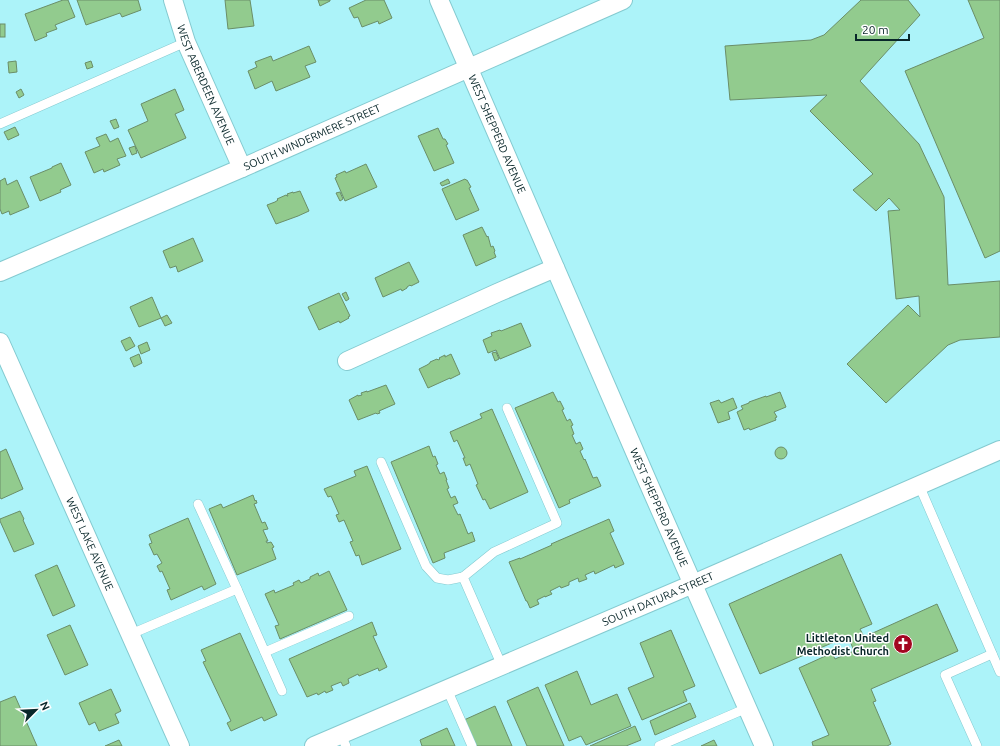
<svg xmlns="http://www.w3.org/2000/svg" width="1000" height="746" viewBox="0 0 1000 746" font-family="Ubuntu,sans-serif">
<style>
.building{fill:#92cb8e;stroke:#6a8e68}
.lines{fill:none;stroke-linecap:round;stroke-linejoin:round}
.lane-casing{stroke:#84cad0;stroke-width:10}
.street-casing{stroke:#84cad0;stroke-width:20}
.lane{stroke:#fff;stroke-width:9}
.street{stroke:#fff;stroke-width:18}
.labels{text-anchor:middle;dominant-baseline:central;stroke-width:3;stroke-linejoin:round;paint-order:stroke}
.street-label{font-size:11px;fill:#09272a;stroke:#fff}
.poi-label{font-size:11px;font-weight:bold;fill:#09272a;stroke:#fff;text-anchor:end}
</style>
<rect width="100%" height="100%" fill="#acf3f9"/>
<g class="building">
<polygon points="63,0 68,0 75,17 55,25 57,29 46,33 47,36 35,41 25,14"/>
<polygon points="77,0 138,0 141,10 122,17 120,13 86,25"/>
<polygon points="225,0 250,0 254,26 228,29"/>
<polygon points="318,0 330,0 330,1 320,6"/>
<polygon points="366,0 384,0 392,18 379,24 378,21 362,27 358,17 354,18 349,8"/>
<polygon points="861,0 908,0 920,15 860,81 919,144 944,197 948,285 1000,281 1000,337 960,340 948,345 886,403 847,364 908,305 920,317 919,296 896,299 888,211 900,210 889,198 876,211 853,190 873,174 810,111 827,95 730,100 725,46 811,40 824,35"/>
<polygon points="968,0 1000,0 1000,251 985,258 905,71 984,38"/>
<rect x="0" y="24" width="5" height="13"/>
<polygon points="309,46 316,62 305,66 310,77 276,91 272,81 255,89 248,71 257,67 255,62 271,56 273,61"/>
<polygon points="16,61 17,72 9,73 8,62"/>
<polygon points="91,61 93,67 87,69 85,63"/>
<polygon points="21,89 24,95 19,98 16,92"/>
<polygon points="175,89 184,110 175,114 186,138 141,158 128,130 148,121 141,104"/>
<polygon points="116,119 119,127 114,129 110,121"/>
<polygon points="15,127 19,135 8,140 4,132"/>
<polygon points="438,128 443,139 445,139 448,144 446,145 454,163 434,171 418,136"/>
<polygon points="106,134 110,142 118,138 126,156 117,159 120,165 104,172 103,169 94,173 85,152 100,146 96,138"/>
<polygon points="135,146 137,153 132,155 129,148"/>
<polygon points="61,163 71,185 60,190 61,192 40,201 30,177 52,168 52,167"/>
<polygon points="366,164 377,187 345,201 335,178 337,177 336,175 345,171 346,173"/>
<polygon points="5,178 7,185 17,180 29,207 10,215 9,211 2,214 0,209 0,181"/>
<polygon points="448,179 450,183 442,186 440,183"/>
<polygon points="465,179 466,180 467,180 471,187 469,188 479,210 456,220 442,189"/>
<polygon points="300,191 309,211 298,216 276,224 267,205 275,202 278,200 277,199 286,195 287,196 288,196 287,194 293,192 293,193"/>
<polygon points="340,192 343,199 340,201 336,193"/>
<polygon points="482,227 487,237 488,236 491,247 493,246 495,251 494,252 496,257 476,266 463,235"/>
<polygon points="193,238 203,261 178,272 176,266 170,268 163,251"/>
<polygon points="409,262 419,282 411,286 410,285 407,287 407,288 402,291 401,289 383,297 375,278"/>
<polygon points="346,292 349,299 346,301 342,294"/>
<polygon points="339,293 350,316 348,317 349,318 340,323 339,321 319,330 308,307"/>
<polygon points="152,297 161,318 139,327 130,307"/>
<polygon points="167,315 172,323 165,326 161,318"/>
<polygon points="521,323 531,346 500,359 496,350 488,353 483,340 492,336 491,333 500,330 501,331"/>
<polygon points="130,337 135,346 126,351 121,341"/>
<polygon points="147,342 150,350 141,354 138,346"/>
<polygon points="496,352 499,359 495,361 492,353"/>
<polygon points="139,354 142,363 134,367 130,358"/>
<polygon points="451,354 460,374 450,379 450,378 428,388 419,369 427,365 430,363 430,362 437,359 438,360 440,359 439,358 445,355 445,357"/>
<polygon points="386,385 395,404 379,411 380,413 377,414 376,413 358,420 349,400 358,395 358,396 362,395 361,393 367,391 367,392"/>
<polygon points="553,392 558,402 560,401 564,409 562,410 567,421 570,419 573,425 571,426 574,434 572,435 576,444 580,442 583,449 580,451 584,460 585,459 593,478 597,477 601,486 569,500 570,503 559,508 515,408"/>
<polygon points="780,392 786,407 774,412 777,417 775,418 776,420 750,430 749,428 744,430 737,412 743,409 741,406 749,403 749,402 766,396 766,397"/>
<polygon points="733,398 737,408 728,412 730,419 718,423 710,403 719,400 721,403"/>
<polygon points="492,409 528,492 490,509 485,499 483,500 476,485 478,484 470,464 466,466 463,458 465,458 457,440 454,442 450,432 482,418 480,414"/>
<polygon points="429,446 433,457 435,456 438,464 436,465 440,474 444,472 447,480 446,480 449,488 447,489 451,498 455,496 458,503 453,505 458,515 460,514 468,534 472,532 475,541 444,553 445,558 433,563 391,462"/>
<circle cx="781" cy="453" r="6"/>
<polygon points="6,449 23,489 1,499 0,497 0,452"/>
<polygon points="367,466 401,549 362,565 359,555 356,556 350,542 353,541 344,520 339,522 336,515 339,514 331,496 328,497 324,489 356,476 354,471"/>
<polygon points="253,495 255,501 256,500 257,503 254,504 262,523 265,522 268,529 263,530 268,541 266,541 267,543 271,542 274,547 272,548 276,559 237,575 209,509 221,504 223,508"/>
<polygon points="20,511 24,519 23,520 34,544 14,552 0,521 0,519"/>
<polygon points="188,518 216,584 204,590 202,586 171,600 167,590 170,589 162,571 160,572 157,566 162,563 157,554 154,555 149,544 152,543 149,535"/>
<polygon points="609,519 614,531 610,533 624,564 615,568 614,565 595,574 594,571 585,575 587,579 579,582 578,578 569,582 569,585 561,588 560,586 550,591 552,594 545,597 545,596 537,600 539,604 530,608 527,601 526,601 509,562 520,558 520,559 552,545 551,544"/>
<polygon points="841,554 872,624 860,629 864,637 937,604 958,651 871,689 876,701 873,702 891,744 887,746 813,746 812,742 829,735 799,668 832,653 835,659 854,651 848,636 760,674 729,604"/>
<polygon points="57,565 75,606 53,616 35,575"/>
<polygon points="329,571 347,610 280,639 275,626 279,625 265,594 274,590 275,593 294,585 293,583 299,580 301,583 310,579 310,577 318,573 319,576"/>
<polygon points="372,622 377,635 373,636 387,667 379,671 378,668 359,676 358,674 348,679 349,683 343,686 341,682 331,686 333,690 326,693 325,691 318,695 317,693 307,697 289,659"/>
<polygon points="70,625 88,665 65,675 47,635"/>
<polygon points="671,630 695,686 683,691 687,701 642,720 628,688 654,677 640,643"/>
<polygon points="240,633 277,715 264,721 262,717 231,731 227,723 231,721 203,662 206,661 201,650"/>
<polygon points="577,671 591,705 617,694 631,726 586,745 581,736 569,741 545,685"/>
<polygon points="538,687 564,746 527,746 507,701"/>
<polygon points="111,689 121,711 115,714 119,723 99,731 95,722 89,725 79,703"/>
<polygon points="15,696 37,746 0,746 0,702"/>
<polygon points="690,703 696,717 655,735 650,721"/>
<polygon points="495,706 512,746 475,746 464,720"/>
<polygon points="635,726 641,740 626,746 590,746"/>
<polygon points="447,728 455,746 422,746 420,740"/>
<polygon points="119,740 122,746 105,746"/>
<polygon points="714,740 717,746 701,746"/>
</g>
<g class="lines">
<g class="lane-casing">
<g id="lane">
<polyline points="0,124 186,42"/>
<polyline points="381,462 426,566 437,578 448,580 463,577"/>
<polyline points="919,485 1000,672"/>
<polyline points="198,504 237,589"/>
<polyline points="131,634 237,589 282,691"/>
<polyline points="265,652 349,616"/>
<polyline points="502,666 463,577 494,552 557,523 507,408"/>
<polyline points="447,689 472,746"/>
<polyline points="341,735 346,746"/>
<polyline points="659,746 747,708"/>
<polyline points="977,746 945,675 992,654"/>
</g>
</g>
<g class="street-casing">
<g id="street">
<path id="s1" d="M173,0l13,42 56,126"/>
<path id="s2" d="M439,0l208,480 117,266"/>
<path id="s3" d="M0,272l242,-104 381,-168"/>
<path id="s4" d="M0,342l180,404"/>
<polyline points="347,361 497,293 555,268"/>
<path id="s5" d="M314,746l379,-162 307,-134"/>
</g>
</g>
<use href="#lane" class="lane"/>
<use href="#street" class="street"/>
</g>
<defs>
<g id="church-disc" transform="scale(1)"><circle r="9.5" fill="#a30721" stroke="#fff"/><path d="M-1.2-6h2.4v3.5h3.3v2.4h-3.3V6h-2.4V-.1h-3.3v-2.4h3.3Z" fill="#fff"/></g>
</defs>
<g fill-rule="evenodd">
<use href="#church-disc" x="903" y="644"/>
</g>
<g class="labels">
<g class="street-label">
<text stroke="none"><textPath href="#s1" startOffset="91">WEST ABERDEEN AVENUE</textPath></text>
<text stroke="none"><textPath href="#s2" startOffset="146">WEST SHEPPERD AVENUE</textPath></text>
<text stroke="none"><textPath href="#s3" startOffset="340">SOUTH WINDERMERE STREET</textPath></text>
<text stroke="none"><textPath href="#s2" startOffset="553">WEST SHEPPERD AVENUE</textPath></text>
<text stroke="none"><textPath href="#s4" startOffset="221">WEST LAKE AVENUE</textPath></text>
<text stroke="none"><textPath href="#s5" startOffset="374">SOUTH DATURA STREET</textPath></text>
</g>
<g class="poi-label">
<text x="889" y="638">Littleton United<tspan x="889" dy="13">Methodist Church</tspan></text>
</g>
</g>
<g transform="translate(36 710) rotate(66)" stroke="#ffffff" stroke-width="3" paint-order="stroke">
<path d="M0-3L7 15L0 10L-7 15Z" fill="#09272a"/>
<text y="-6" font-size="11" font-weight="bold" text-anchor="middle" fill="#09272a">N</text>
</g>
<path d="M856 34v6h53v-6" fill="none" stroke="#09272a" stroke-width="2"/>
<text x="862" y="34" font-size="12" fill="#09272a" stroke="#ffffff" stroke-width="3" paint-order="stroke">20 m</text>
</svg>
